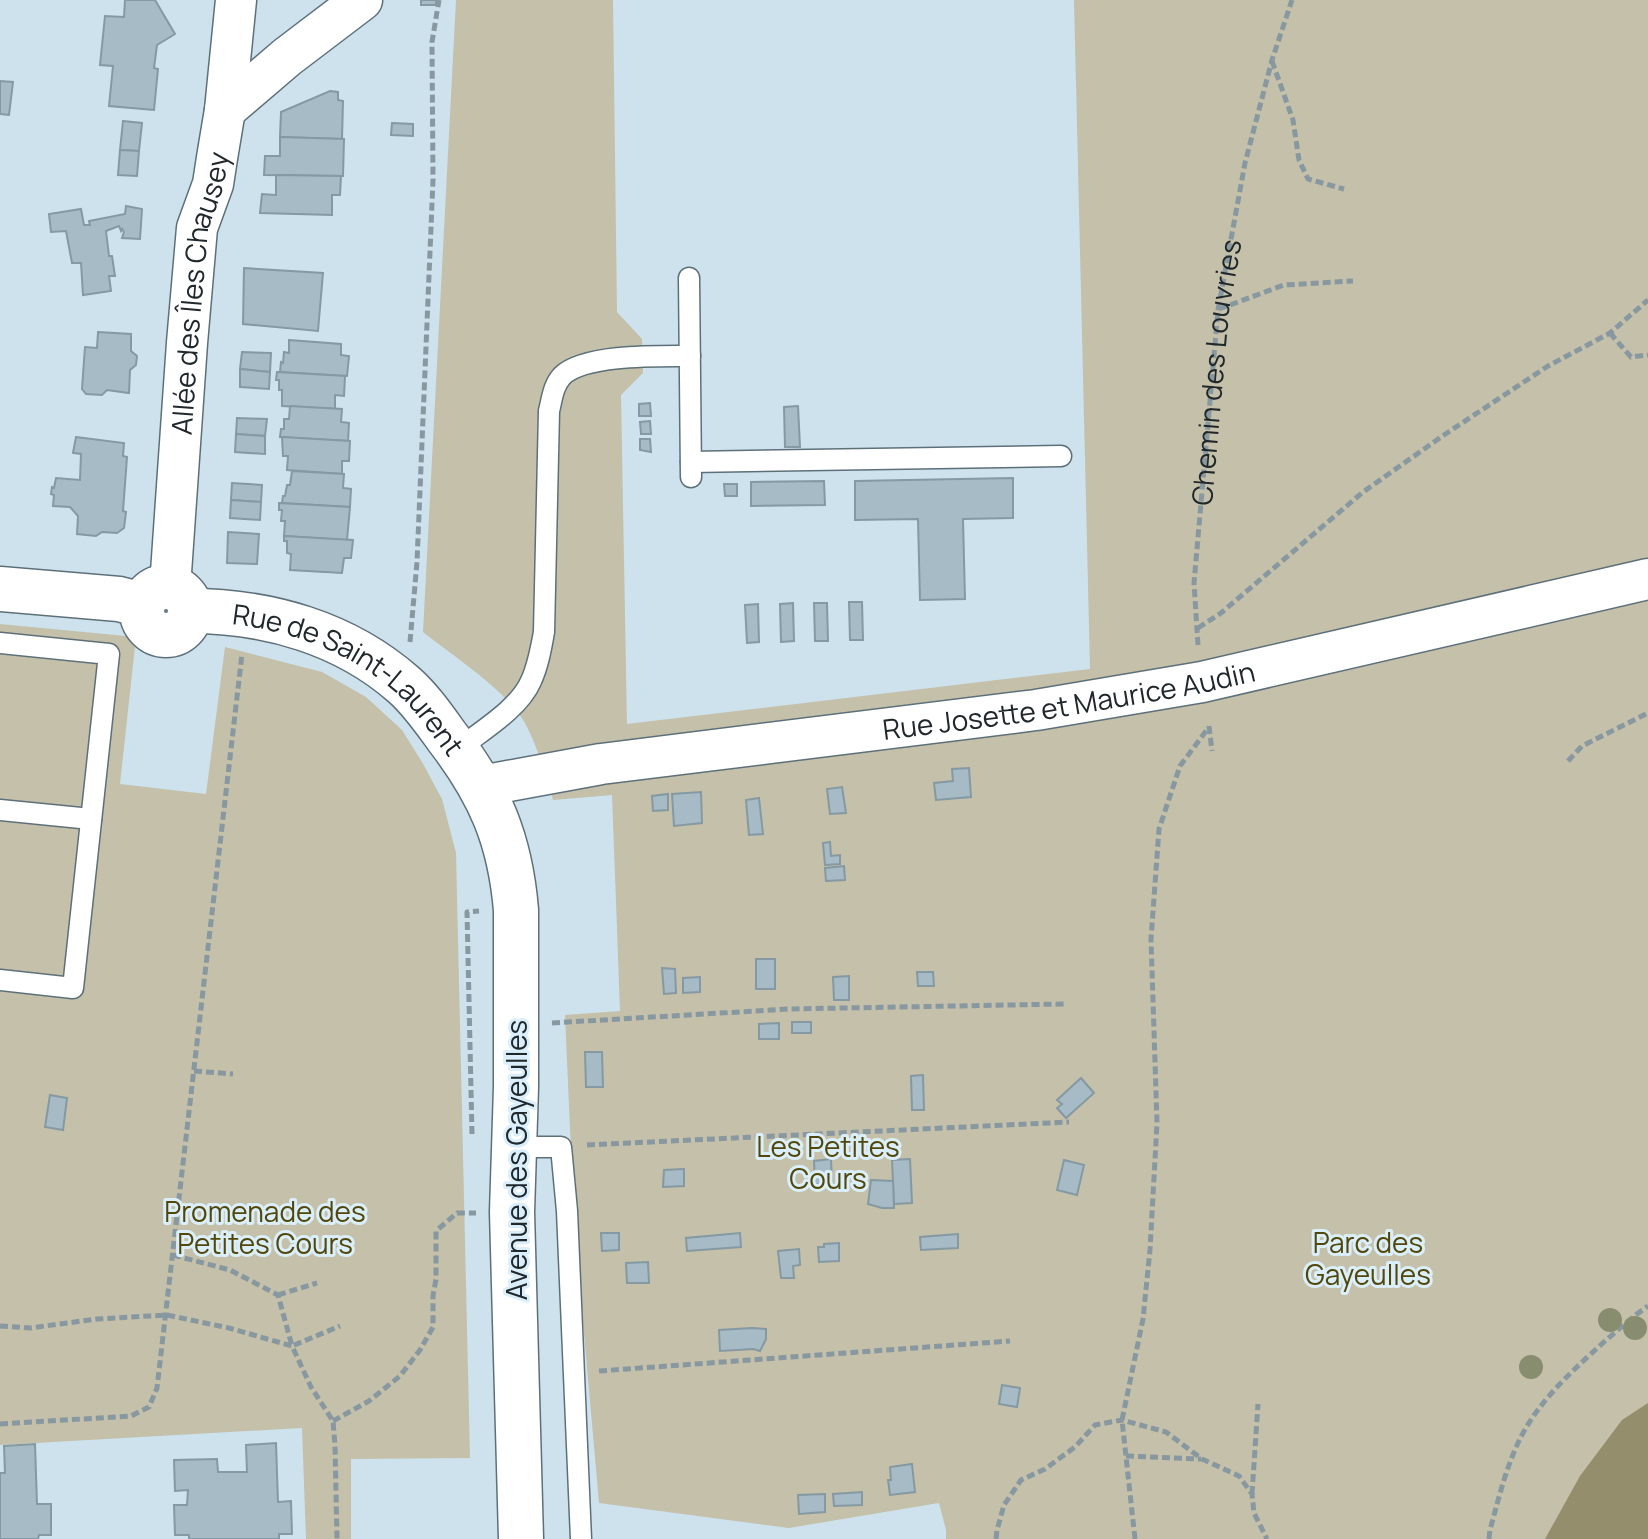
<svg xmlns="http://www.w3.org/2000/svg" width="1648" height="1539" viewBox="0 0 1648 1539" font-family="Manrope,sans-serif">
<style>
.green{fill:#c4c0a9}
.water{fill:#958e6d}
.building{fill:#a7bbc6;stroke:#8599a3;stroke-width:2}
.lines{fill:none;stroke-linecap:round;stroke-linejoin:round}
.service-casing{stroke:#5d707a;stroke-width:23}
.minor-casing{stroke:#5d707a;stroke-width:43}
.tertiary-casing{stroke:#5d707a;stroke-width:47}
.path{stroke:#8898a1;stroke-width:5;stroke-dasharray:8 4;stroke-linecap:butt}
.service{stroke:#fff;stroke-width:20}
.minor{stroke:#fff;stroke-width:40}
.tertiary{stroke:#fff;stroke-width:44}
.tree{fill:#898d6f}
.labels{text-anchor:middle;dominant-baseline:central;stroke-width:6;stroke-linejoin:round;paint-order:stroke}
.street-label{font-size:28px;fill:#20282c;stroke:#daeffb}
.park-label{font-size:28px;fill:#524708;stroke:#daeffb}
</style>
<rect width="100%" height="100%" fill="#cde2ed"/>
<g class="green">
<path d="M456,0h157l4,312 25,27 1,34 -22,22 6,329 463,-55 -16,-669h574v1539h-702v-9l-7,-27 -150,25 -190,-25 -25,-283 -9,-205 55,-4 -8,-216 -59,5c-8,-26 -15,-53 -28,-77 -20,-34 -71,-66 -102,-91z"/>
<polygon points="0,624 136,637 120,784 206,794 225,647 322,672 366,697 402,730 422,762 442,799 456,853 470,1458 351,1459 351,1539 306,1539 302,1428 0,1445"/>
</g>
<polygon class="water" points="1648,1403 1648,1539 1545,1539 1580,1476 1622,1420"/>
<g class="building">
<polygon points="125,0 155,0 175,34 157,45 154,68 158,69 154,110 109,106 113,66 100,65 105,16 124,17"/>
<rect x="421" y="0" width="15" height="5"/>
<polygon points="0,81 13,82 9,115 0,114"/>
<polygon points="330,91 338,92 338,100 343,101 342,139 280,137 281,112"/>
<polygon points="123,121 142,123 139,151 120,150"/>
<polygon points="392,123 413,124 413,136 391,135"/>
<polygon points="280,137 344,139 343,176 264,175 265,156 280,156"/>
<polygon points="120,150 139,151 137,176 118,175"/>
<polygon points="276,175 341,176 340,195 332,195 332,215 260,213 262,194 276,195"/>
<polygon points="126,206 142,209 140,239 122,238 124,232 122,229 121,231 119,226 106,231 109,256 112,256 115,276 109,276 111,291 83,295 81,263 72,263 66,231 51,232 49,214 81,209 84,225 90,225 89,221 125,214"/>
<polygon points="244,268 323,273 318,331 243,324"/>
<polygon points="98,332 131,334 131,351 137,356 136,365 130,370 129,393 107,390 102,395 86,394 82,389 85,347 97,348"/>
<polygon points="289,340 341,344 341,355 349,356 347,376 280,372 281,362 283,363 284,352 289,353"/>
<polygon points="242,352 271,353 270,372 240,369"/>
<polygon points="240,369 270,372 269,389 240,387"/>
<polygon points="277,372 345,376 344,396 335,395 335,409 282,406 282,390 279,390 279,380 276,380"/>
<polygon points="650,403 651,416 639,416 639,404"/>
<polygon points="290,406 342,409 341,422 349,423 348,441 280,437 281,429 284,429 284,419 289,419"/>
<polygon points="798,406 800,447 785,447 784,407"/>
<polygon points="237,418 267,419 265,436 236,434"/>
<polygon points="650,421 651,434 641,434 640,422"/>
<polygon points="236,434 265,436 265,454 235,452"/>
<polygon points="76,437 124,443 123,456 127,457 123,511 126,512 124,528 117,533 102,532 96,536 77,534 78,516 70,507 53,506 54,495 51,494 52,487 54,488 56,478 80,480 81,454 73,453"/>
<polygon points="282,437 350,441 349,461 342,461 342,474 287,470 288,456 283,456"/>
<polygon points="640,439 650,439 651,452 640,450"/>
<polygon points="292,471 344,474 343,488 351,489 350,507 282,503 283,496 285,496 287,485 290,485"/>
<polygon points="1013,478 1013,518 963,519 965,599 920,600 918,519 855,520 855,481"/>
<polygon points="824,481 825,505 751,506 751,482"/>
<polygon points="232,483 262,485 261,502 231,500"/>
<polygon points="724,484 737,484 737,496 725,496"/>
<polygon points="231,500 261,502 260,520 230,518"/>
<polygon points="279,503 350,507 347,540 284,536 285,521 281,521 282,510 279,510"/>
<polygon points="228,532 259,534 257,564 227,563"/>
<polygon points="284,536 353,540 351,558 344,558 342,573 290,570 291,554 287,553 287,541 284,541"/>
<polygon points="849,602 862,602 863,640 850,640"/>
<polygon points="793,603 794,641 781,642 780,604"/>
<polygon points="814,603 827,603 828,641 815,641"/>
<polygon points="758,604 759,642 747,643 745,605"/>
<polygon points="969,768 971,797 936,800 934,783 953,781 952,769"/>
<polygon points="842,787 846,813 830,814 827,789"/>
<polygon points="701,792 702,823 674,826 672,794"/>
<polygon points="668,794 668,810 653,811 652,796"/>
<polygon points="759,798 763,834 749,835 746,800"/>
<polygon points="830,842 831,856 840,855 840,864 825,865 823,843"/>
<polygon points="844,866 845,880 826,881 825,868"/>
<rect x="756" y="959" width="19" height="30"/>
<polygon points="662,968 675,969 676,993 664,994"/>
<polygon points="917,972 933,972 934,986 918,986"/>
<polygon points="849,976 849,1000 834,1000 833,977"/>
<polygon points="700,977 700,992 683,993 683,978"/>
<rect x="792" y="1022" width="19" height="11"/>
<polygon points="779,1023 779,1039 759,1039 759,1024"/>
<polygon points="585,1052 602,1052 603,1087 586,1087"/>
<polygon points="923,1075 924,1110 912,1110 911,1076"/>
<polygon points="1081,1078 1094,1093 1066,1118 1057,1108 1062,1104 1057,1100"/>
<polygon points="50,1095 67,1098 63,1130 45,1127"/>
<polygon points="831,1159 832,1184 815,1184 814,1161"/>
<polygon points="910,1159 912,1203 894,1204 892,1160"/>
<polygon points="1064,1160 1084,1165 1077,1195 1057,1190"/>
<polygon points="684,1169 684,1186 663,1187 664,1170"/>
<polygon points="871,1180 893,1181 894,1208 882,1208 868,1204"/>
<polygon points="601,1233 619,1233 619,1250 602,1251"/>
<polygon points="740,1233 741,1247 687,1251 686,1238"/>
<polygon points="958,1234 958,1248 921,1250 920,1237"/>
<polygon points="839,1243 839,1261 819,1262 818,1247 824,1247 824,1244"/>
<polygon points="799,1249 800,1265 793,1266 794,1278 781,1278 778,1251"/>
<polygon points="648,1262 649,1283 627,1283 626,1263"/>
<polygon points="752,1328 766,1329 766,1339 760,1351 753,1349 720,1351 719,1330"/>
<polygon points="1002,1385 1020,1388 1017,1407 999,1404"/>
<polygon points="276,1443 278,1502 291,1501 292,1534 279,1534 279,1539 189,1539 189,1535 175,1535 174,1505 187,1505 188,1490 175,1491 174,1460 217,1459 218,1472 247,1472 246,1445"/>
<polygon points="35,1444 37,1504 51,1504 51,1535 39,1535 38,1539 0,1539 0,1473 5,1473 4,1446"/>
<polygon points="912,1464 915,1492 890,1495 888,1480 891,1480 890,1467"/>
<polygon points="862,1492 862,1505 834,1506 833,1494"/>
<polygon points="825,1494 825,1512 799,1514 798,1495"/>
</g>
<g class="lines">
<g class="service-casing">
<g id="service">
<polyline points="689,278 691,477"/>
<polyline points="691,462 1061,456"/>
<polyline points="0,643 109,654 73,988 0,980"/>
<path d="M457,750c24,-19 62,-41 74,-69 7,-15 10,-32 13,-49l5,-221c3,-12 4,-25 13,-35 22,-22 97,-20 128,-20"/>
<polyline points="0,810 91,819"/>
<polyline points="513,1147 561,1147 567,1211 581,1539"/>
</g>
</g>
<g class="minor-casing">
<g id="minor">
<polyline points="225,110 287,57 362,0"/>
<path id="s2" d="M170,587l17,-244 10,-115 16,-44 4,-26 8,-48 11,-110"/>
<path id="s3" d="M481,786l120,-22 435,-54 166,-28 446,-103"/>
</g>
</g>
<g class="tertiary-casing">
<g id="tertiary">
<circle cx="166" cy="611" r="24"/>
<polyline points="0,589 119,599 142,605"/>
<path id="s4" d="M190,611c78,0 155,22 214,74 17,15 30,34 43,52 43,56 63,102 69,173v177l-4,125 9,327"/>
</g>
</g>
<g class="path">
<polyline points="1272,61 1293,120 1299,160 1308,179 1344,189"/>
<polyline points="1219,309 1284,285 1353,281"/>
<polyline points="1610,333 1631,357 1648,355"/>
<polyline points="1198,628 1221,613 1363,492 1444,435 1548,366 1610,333 1648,300"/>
<polyline points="410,642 417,562 433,180 432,42 439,0"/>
<path id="s1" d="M1198,645l-4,-62 24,-273 27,-147 27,-103 20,-60"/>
<polyline points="1209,726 1212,751"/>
<polyline points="1568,761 1582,746 1648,713"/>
<polyline points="552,1023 789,1009 1064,1004"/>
<polyline points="194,1071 233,1074"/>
<polyline points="472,1134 467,912 479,911"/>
<polyline points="587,1145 1069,1122"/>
<polyline points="173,1255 230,1270 278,1295 292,1346 340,1326"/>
<polyline points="278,1295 317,1283"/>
<polyline points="0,1326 30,1328 97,1319 167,1315 229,1328 292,1346 311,1387 333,1421 335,1446 337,1539"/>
<polyline points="599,1371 1010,1341"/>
<polyline points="333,1421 369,1401 400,1376 420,1350 433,1327 433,1296 436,1279 436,1231 457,1213 476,1213"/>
<polyline points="0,1424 131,1416 149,1407 157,1388 242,654"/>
<polyline points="1126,1456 1201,1459"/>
<polyline points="1252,1494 1258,1404"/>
<polyline points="996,1539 997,1530 1004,1505 1021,1480 1045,1469 1075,1447 1095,1425 1122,1420 1166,1432 1202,1459 1239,1476 1252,1494 1254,1513 1267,1539"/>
<polyline points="1135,1539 1122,1420 1143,1319 1150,1250 1157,1123 1151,939 1159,829 1180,766 1209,727"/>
<path d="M1489,1539l1,-9c8,-29 15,-59 28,-87 19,-41 54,-72 87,-102 14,-12 27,-24 43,-35"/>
</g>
<use href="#service" class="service"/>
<use href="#minor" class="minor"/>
<use href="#tertiary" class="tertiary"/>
</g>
<g class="tree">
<circle cx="1610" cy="1320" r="12"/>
<circle cx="1635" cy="1328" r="12"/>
<circle cx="1531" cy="1367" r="12"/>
</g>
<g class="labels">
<g class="street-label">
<text stroke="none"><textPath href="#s2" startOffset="296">Allée des Îles Chausey</textPath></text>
<text stroke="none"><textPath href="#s1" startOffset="274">Chemin des Louvries</textPath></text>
<text stroke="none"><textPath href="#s4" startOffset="180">Rue de Saint-Laurent</textPath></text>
<text stroke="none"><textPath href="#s3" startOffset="594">Rue Josette et Maurice Audin</textPath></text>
<text transform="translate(516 1160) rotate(-90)">Avenue des Gayeulles</text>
</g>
<g class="park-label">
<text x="828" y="1146">Les Petites<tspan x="828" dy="32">Cours</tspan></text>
<text x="265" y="1211">Promenade des<tspan x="265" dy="32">Petites Cours</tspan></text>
<text x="1368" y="1242">Parc des<tspan x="1368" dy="32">Gayeulles</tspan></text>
</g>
</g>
</svg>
